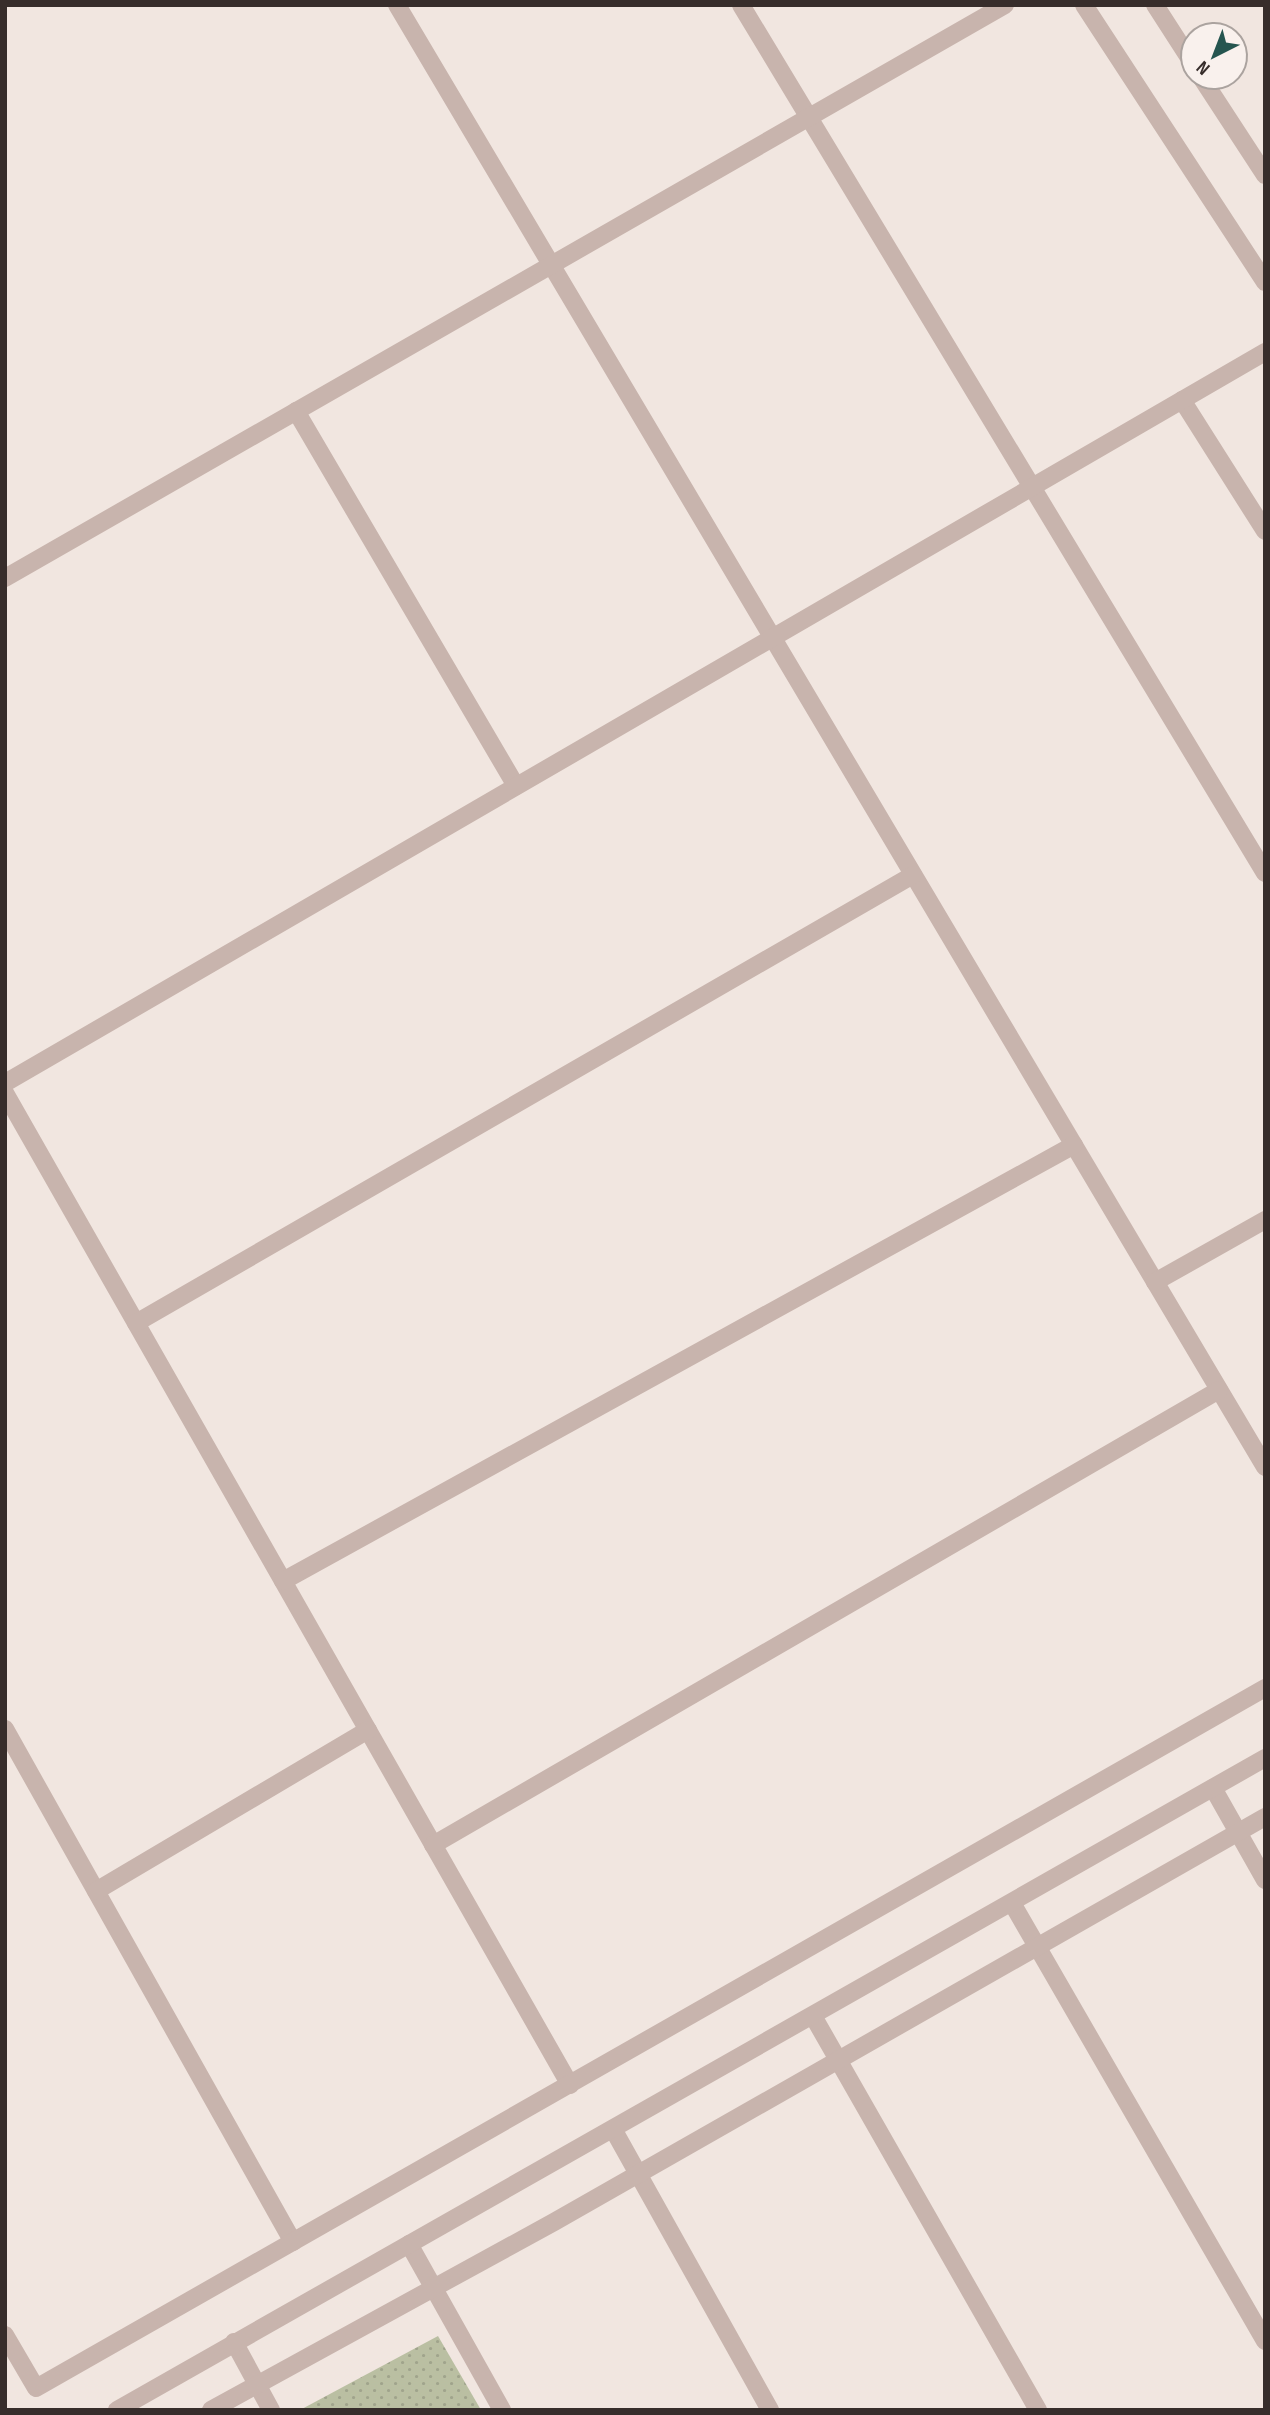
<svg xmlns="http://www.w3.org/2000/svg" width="1270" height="2415" viewBox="0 0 1270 2415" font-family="'Sofia Sans Condensed',sans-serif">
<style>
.park{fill:url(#park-dots)}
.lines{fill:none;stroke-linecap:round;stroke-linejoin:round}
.minor{stroke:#c8b4ad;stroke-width:18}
.tertiary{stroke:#c8b4ad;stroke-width:18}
</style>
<defs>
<pattern id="park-dots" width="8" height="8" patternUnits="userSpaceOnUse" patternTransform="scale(1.75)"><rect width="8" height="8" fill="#babfa2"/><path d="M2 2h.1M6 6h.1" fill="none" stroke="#a0a48c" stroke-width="1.8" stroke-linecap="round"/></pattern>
</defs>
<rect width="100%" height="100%" fill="#f1e6e0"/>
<polygon class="park" points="438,2336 481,2410 300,2410"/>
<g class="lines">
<g class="minor">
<polyline points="397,5 1265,1467"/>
<polyline points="741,5 1265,873"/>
<polyline points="1084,5 1265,282"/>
<polyline points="1155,5 1193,64"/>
<polyline points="1201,77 1265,175"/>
<polyline points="1182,400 1265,531"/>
<polyline points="296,411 516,786"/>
<polyline points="5,578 1005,5"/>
<polyline points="5,1083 1265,352"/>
<polyline points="5,1093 570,2085"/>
<polyline points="1155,1282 1265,1220"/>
<polyline points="136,1323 913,875"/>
<polyline points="283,1581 1074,1145"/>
<polyline points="5,1729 293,2242"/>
<polyline points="1213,1788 1265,1880"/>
<polyline points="433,1845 1219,1390"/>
<polyline points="96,1891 368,1730"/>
<polyline points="1012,1903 1265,2341"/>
<polyline points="813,2016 1038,2410"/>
<polyline points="613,2129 770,2410"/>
<polyline points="409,2244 502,2410"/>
<polyline points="5,2335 36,2388 1265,1688"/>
<polyline points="234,2342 271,2410"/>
</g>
<g class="tertiary">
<polyline points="117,2410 1265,1758"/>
<polyline points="211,2410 554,2222 1265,1817"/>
</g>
</g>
<rect width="1270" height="2415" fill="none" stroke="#372d2b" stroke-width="14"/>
<g transform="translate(1214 56) rotate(222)"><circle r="33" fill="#f9f1ed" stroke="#aba39f" stroke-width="2"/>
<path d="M0-5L12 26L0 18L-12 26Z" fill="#25554f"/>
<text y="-10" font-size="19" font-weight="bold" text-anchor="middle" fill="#372d2b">N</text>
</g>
</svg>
